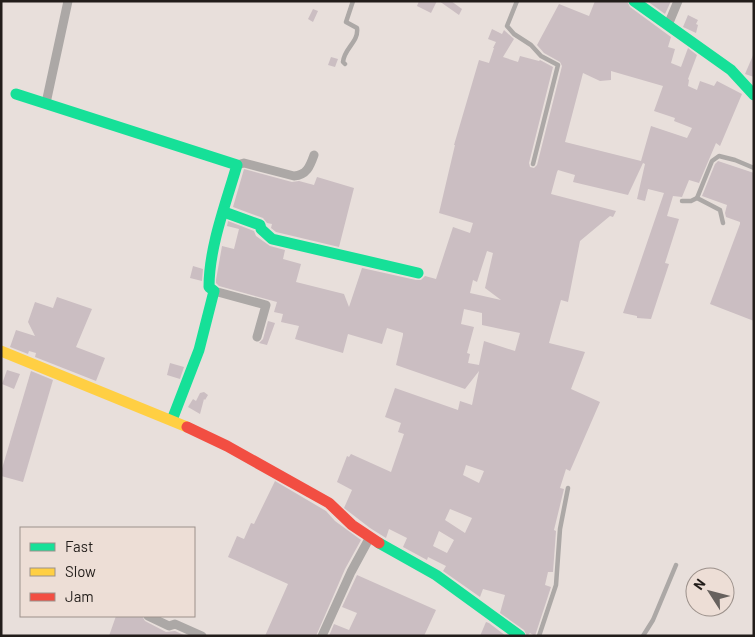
<svg xmlns="http://www.w3.org/2000/svg" width="755" height="637" viewBox="0 0 755 637" font-family="Barlow,sans-serif">
<style>
.building{fill:#cbbec2;fill-rule:evenodd}
.lines{fill:none;stroke-linecap:round;stroke-linejoin:round}
.lane{stroke:#aca8a6;stroke-width:4.5}
.street{stroke:#aca8a6;stroke-width:9}
.fast{stroke:#16e098;stroke-width:11}
.slow{stroke:#ffcf43;stroke-width:11}
.jam{stroke:#f24e42;stroke-width:11}
</style>
<rect width="100%" height="100%" fill="#e8dfdb"/>
<g class="building">
<polygon points="419,1 437,1 431,13 417,6"/>
<polygon points="439,1 451,1 462,9 459,15"/>
<path d="M595,1h32l3,6 41,30 -3,10 7,2 -4,14 10,4 7,-19 9,7 -9,24 1,1 -1,6 9,4 3,-9 14,5 3,-5 25,13 -22,52 -4,-3 -17,40 -10,-3 -7,17 -9,-1 -6,20 12,3 -14,44 4,1 -18,55 -14,-1v-2l-14,-3 41,-120 -16,-4 -3,12 -8,-2 8,-35 -2,-1 -15,32 -55,-13 2,-7 -17,-5 -1,2 -6,22 65,17 -3,6 -3,-1 -30,25 -12,61 -7,-2 -12,43 36,9 -14,37 29,13 -30,69 -4,-2 -6,19 4,1 -10,41 2,1 -3,41h-5l-3,13 6,2 -16,49 -5,-3 -3,3 -3,-6 -24,-17 5,-18 -22,-6 -3,8 -37,-26 3,-5 -18,-9 -1,3 -24,-13 4,-9 -18,-9 -3,9 -16,-10 -26,-20 8,-18 -15,-8 10,-26 2,1 2,-3 40,18 13,-38 -6,-2 3,-9 -16,-6 10,-29 63,22 2,-9 12,4 7,-34 -14,18 -69,-24 7,-30v-2l-16,-5 -5,16 -34,-10 -5,19 -48,-14 4,-13 -18,-4 2,-8 -9,-2 3,-10 -58,-16 -3,-3v-3l6,-34 12,3 5,-20 -12,-3 1,-5 26,10 2,5 14,10 15,4 -2,9 18,5 -5,18 48,12 5,13 13,-39 54,12h5l4,-4 11,3 17,-52 17,6 3,-10 -34,-10 16,-68h-1l25,-85 10,3 5,-15h-1l3,-6 -8,-3 4,-10 10,5 2,-4 10,9 -11,18 15,5 2,-6 19,5 1,-1 13,7 -24,96 1,4 4,1 3,-3 25,-99 -2,-4 -16,-9 -7,-8 22,-41 30,12zM611,71l52,15 -9,25 21,7 -1,3 18,7 -5,10 -36,-12 -10,35 -76,-19 18,-69 17,8 11,-1zM487,251l6,2 -8,35 16,12 -31,-7 3,-13 4,2zM464,309l18,4v12l38,8 -5,18 -31,-10 -5,24 -11,-2 2,-9 -3,-1 7,-26 -13,-3zM466,465l18,6 -5,12 -16,-8zM450,509l22,9 -7,15 -20,-13zM439,531l15,9 -7,13 -14,-7z"/>
<polygon points="647,1 671,1 665,14"/>
<polygon points="313,9 318,11 313,22 308,19"/>
<polygon points="688,15 698,20 696,24 698,25 696,33 683,27"/>
<polygon points="754,53 754,77 745,74"/>
<polygon points="331,57 338,59 335,67 328,65"/>
<polygon points="718,161 754,173 754,321 710,304 740,224 740,222 726,217 725,213 727,205 702,196 715,164"/>
<polygon points="244,169 292,182 299,181 314,185 317,177 354,188 339,247 276,232 271,228 272,224 267,223 263,218 233,207"/>
<polygon points="193,266 203,269 202,281 190,278"/>
<polygon points="57,297 92,309 76,347 105,358 96,381 35,357 36,353 29,351 28,354 10,347 16,330 35,336 28,322 35,302 53,308"/>
<polygon points="268,321 275,323 267,345 259,343 263,339"/>
<polygon points="170,363 184,367 180,379 167,375"/>
<polygon points="7,370 20,374 14,389 2,384"/>
<polygon points="31,371 53,380 23,482 1,476 1,472"/>
<polygon points="204,392 208,395 205,400 204,399 200,414 188,407 193,399 196,401 200,393"/>
<polygon points="275,481 326,511 335,521 361,540 345,569 316,636 265,636 288,584 228,557 237,536 244,539 251,523 254,524"/>
<polygon points="357,575 436,610 424,636 329,636 334,624 349,630 357,613 342,607"/>
<polygon points="116,616 142,616 145,621 166,632 175,631 186,636 109,636"/>
<polygon points="486,622 489,623 506,636 480,636"/>
</g>
<g class="lines">
<g class="lane">
<polyline points="517,1 507,26 514,34 531,45 541,56 558,65 533,164"/>
<path d="M345,64l-2,-2c1,-14 16,-20 14,-34l-11,-6 7,-21"/>
<polyline points="682,201 691,201 697,198"/>
<polyline points="723,223 720,210 697,198 712,161 719,156 735,160 754,168"/>
<polyline points="539,636 556,585 560,529 568,488"/>
<polyline points="643,636 653,620 676,565"/>
</g>
<g class="street">
<polyline points="668,25 678,1"/>
<polyline points="46,103 68,1"/>
<path d="M237,165l7,-2 50,13c13,-1 16,-10 20,-21"/>
<polyline points="214,291 266,305 257,337"/>
<polyline points="148,616 169,626 175,624 202,636"/>
<polyline points="322,636 351,572 370,537"/>
</g>
<g class="fast">
<polyline points="634,1 731,70 754,95"/>
<path d="M16,94l221,71c-11,38 -28,82 -28,122l5,4 -15,59 -27,70"/>
<polyline points="224,212 260,225 261,229 272,239 418,273"/>
<polyline points="379,543 436,575 520,636"/>
</g>
<polyline class="slow" points="1,351 187,427"/>
<polyline class="jam" points="187,427 227,446 329,503 352,525 379,543"/>
</g>
<rect width="755" height="637" fill="none" stroke="#221d1a" stroke-width="5"/>
<rect x="20" y="527" width="175" height="90" fill="#edded6" stroke="#9c918b"/>
<rect x="30" y="543" width="25" height="8" fill="#16e098" stroke="#9c918b"/>
<text x="65" y="552" font-size="15" fill="#221d1a">Fast</text>
<rect x="30" y="568" width="25" height="8" fill="#ffcf43" stroke="#9c918b"/>
<text x="65" y="577" font-size="15" fill="#221d1a">Slow</text>
<rect x="30" y="593" width="25" height="8" fill="#f24e42" stroke="#9c918b"/>
<text x="65" y="602" font-size="15" fill="#221d1a">Jam</text>
<g transform="translate(710 592) rotate(306)"><circle r="24" fill="#edded6" stroke="#9c918b"/>
<path d="M0-4L9 19L0 12L-9 19Z" fill="#67615e"/>
<text y="-8" font-size="14" font-weight="bold" text-anchor="middle" fill="#221d1a">N</text>
</g>
</svg>
